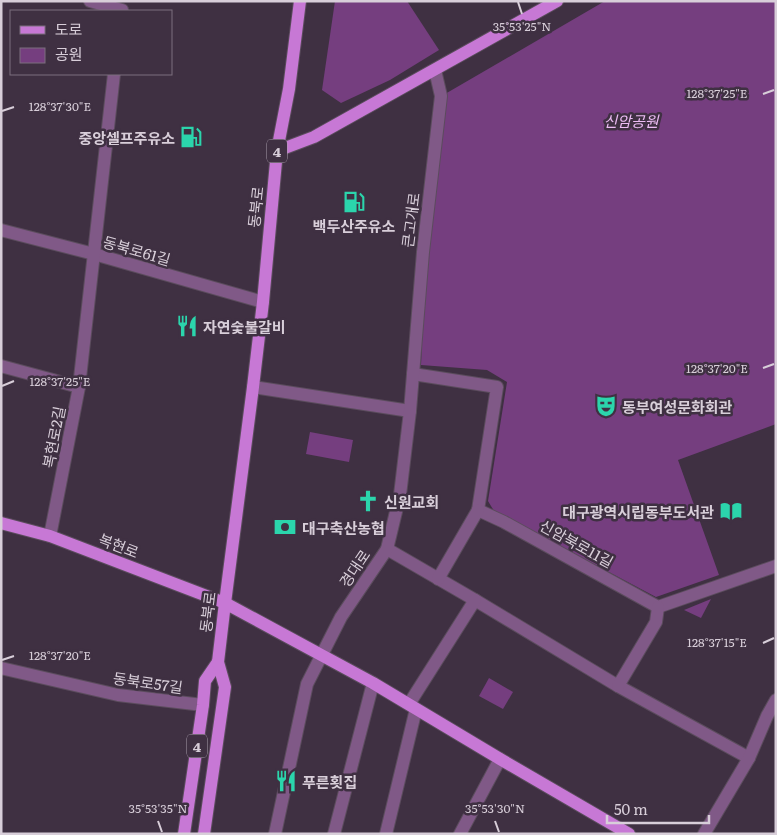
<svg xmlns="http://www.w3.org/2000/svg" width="777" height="835" viewBox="0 0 777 835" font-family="Literata,'Noto Sans KR',serif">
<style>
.green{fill:#753e7f}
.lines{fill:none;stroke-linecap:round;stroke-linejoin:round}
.minor-casing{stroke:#5b4c5d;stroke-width:14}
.major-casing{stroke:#5b4c5d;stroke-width:14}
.minor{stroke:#805987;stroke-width:12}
.major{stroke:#c778d5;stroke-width:12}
.ticks{fill:none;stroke:#d8ced9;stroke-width:2}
.labels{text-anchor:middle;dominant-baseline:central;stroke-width:5;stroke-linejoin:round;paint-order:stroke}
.shield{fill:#3f3042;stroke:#aa9fac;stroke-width:1}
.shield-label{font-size:14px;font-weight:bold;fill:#d8ced9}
.park-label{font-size:15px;font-style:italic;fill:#ecbcf4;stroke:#3f3042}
.poi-label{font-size:15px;font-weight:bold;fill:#d8ced9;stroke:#3f3042;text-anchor:start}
.street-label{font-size:15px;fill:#d8ced9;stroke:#3f3042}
.ticks-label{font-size:12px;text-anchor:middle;fill:#d8ced9;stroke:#3f3042;stroke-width:5;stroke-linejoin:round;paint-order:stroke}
</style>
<rect width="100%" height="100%" fill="#3f3042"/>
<g class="green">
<polygon points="335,1 407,1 439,50 390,80 341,103 322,90"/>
<polygon points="605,1 776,1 776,424 678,460 719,575 656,597 494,511 488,501 507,382 487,370 421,365 426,252 445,94"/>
<polygon points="310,432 353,440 349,462 306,454"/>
<polygon points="711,599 701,618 684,610"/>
<polygon points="489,678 513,692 503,709 479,696"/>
</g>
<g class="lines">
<g class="minor-casing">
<g id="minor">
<polyline points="90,1 122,10 122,11"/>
<polyline points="1,230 94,254 263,302"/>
<polyline points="1,366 79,387"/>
<polyline points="413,374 497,387 478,510 504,522 658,607 776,566"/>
<polyline points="253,387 410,411"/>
<polyline points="50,536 79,387 114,74"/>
<polyline points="387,549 475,600 618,686 749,758"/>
<polyline points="438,579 478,510"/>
<polyline points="1,668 118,695 203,705"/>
<polyline points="618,686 656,622 658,607"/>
<polyline points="409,704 475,600"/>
<polyline points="275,834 307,684 341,617 387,549 400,495 410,411 423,252 441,96 435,70"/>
<polyline points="334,834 373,683"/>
<polyline points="386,834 416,709"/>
<polyline points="460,834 500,759"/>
<polyline points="704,834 749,758 767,716 776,700"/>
</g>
</g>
<g class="major-casing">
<g id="major">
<polyline points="277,151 314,137 557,1"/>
<polyline points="1,523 50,536 225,603 373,683 500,759 629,834"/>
<polyline points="184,834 203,705 205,681 218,662"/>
<polyline points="204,834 225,687 218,662 225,603 253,387 263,302 277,151 289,89 300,1"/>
</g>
</g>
<use href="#minor" class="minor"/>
<use href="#major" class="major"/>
</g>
<path class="ticks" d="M518,2l4,12M763,94l11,-4M2,111l12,-4M763,368l11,-4M2,386l12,-5M763,643l11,-5M2,660l12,-4M158,821l4,11M495,821l4,11"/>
<defs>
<g id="fuel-bare" transform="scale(1.725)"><path d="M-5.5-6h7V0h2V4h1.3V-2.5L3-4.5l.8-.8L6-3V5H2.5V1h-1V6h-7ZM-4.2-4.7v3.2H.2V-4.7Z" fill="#2bd5ac" stroke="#3f3042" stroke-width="2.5" paint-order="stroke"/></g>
<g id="restaurant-bare" transform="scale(1.725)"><path d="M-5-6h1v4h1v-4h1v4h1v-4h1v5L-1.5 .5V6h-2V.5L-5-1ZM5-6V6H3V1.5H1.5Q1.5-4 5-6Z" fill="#2bd5ac" stroke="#3f3042" stroke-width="2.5" paint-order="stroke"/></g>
<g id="theatre-bare" transform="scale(1.725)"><path d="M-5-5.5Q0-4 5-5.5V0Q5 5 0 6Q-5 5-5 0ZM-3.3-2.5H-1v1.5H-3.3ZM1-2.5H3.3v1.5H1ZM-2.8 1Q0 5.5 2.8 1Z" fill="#2bd5ac" stroke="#3f3042" stroke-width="2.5" paint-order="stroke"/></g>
<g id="church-bare" transform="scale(1.725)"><path d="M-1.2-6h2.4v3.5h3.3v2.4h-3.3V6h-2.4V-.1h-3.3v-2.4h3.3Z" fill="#2bd5ac" stroke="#3f3042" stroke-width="2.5" paint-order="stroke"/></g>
<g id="library-bare" transform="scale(1.725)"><path d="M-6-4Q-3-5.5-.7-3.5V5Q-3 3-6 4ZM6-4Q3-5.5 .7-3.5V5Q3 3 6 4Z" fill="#2bd5ac" stroke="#3f3042" stroke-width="2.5" paint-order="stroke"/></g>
<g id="bank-bare" transform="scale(1.725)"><path d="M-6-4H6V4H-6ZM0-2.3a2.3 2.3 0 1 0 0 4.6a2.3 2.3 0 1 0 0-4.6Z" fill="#2bd5ac" stroke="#3f3042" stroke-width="2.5" paint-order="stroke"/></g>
</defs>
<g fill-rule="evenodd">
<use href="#fuel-bare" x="191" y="137"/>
<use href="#fuel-bare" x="354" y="202"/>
<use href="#restaurant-bare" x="187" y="326"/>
<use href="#theatre-bare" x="606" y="406"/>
<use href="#church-bare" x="368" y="501"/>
<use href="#library-bare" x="731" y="511"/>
<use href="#bank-bare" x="285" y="527"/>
<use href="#restaurant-bare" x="286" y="781"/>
</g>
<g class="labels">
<g class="shield">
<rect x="267" y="139.5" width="20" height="23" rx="4"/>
<rect x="187" y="734.5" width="20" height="23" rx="4"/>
</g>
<g class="shield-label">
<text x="277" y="151">4</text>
<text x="197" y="746">4</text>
</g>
<g class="park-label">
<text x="631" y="120">신암공원</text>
</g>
<g class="poi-label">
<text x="175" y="137" text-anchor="end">중앙셀프주유소</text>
<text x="354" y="225" text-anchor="middle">백두산주유소</text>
<text x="203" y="326">자연숯불갈비</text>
<text x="622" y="406">동부여성문화회관</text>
<text x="384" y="501">신원교회</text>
<text x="714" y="511" text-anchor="end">대구광역시립동부도서관</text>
<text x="302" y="527">대구축산농협</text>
<text x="302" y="781">푸른횟집</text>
</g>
<g class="street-label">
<text transform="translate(255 207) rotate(-84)">동북로</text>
<text transform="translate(410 220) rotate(-83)">큰고개로</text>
<text transform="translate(137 250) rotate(16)">동북로61길</text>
<text transform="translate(53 437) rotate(-79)">복현로2길</text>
<text transform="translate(577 543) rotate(29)">신암북로11길</text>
<text transform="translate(119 545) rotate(21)">복현로</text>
<text transform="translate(354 568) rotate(-56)">경대로</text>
<text transform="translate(207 612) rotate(-83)">동북로</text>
<text transform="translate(148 682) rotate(8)">동북로57길</text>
</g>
</g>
<g class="ticks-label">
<text x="522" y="31">35°53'25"N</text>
<text x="717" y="98">128°37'25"E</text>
<text x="60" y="111">128°37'30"E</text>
<text x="717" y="373">128°37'20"E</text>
<text x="60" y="386">128°37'25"E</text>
<text x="717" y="647">128°37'15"E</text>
<text x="60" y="660">128°37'20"E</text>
<text x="158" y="813">35°53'35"N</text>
<text x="495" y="813">35°53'30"N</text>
</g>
<rect width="777" height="835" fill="none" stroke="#d8ced9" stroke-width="5"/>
<rect x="10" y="10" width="162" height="65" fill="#3f3042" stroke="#7c6f7e"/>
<rect x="20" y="26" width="25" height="8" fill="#c778d5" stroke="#7c6f7e"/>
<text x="55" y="35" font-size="15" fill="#d8ced9">도로</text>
<rect x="20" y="48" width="25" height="15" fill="#753e7f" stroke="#7c6f7e"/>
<text x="55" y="60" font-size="15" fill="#d8ced9">공원</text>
<path d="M607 815v8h102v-8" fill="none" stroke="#d8ced9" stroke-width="2.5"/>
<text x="614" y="815" font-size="15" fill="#d8ced9" stroke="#3f3042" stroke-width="4" paint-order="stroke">50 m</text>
</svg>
